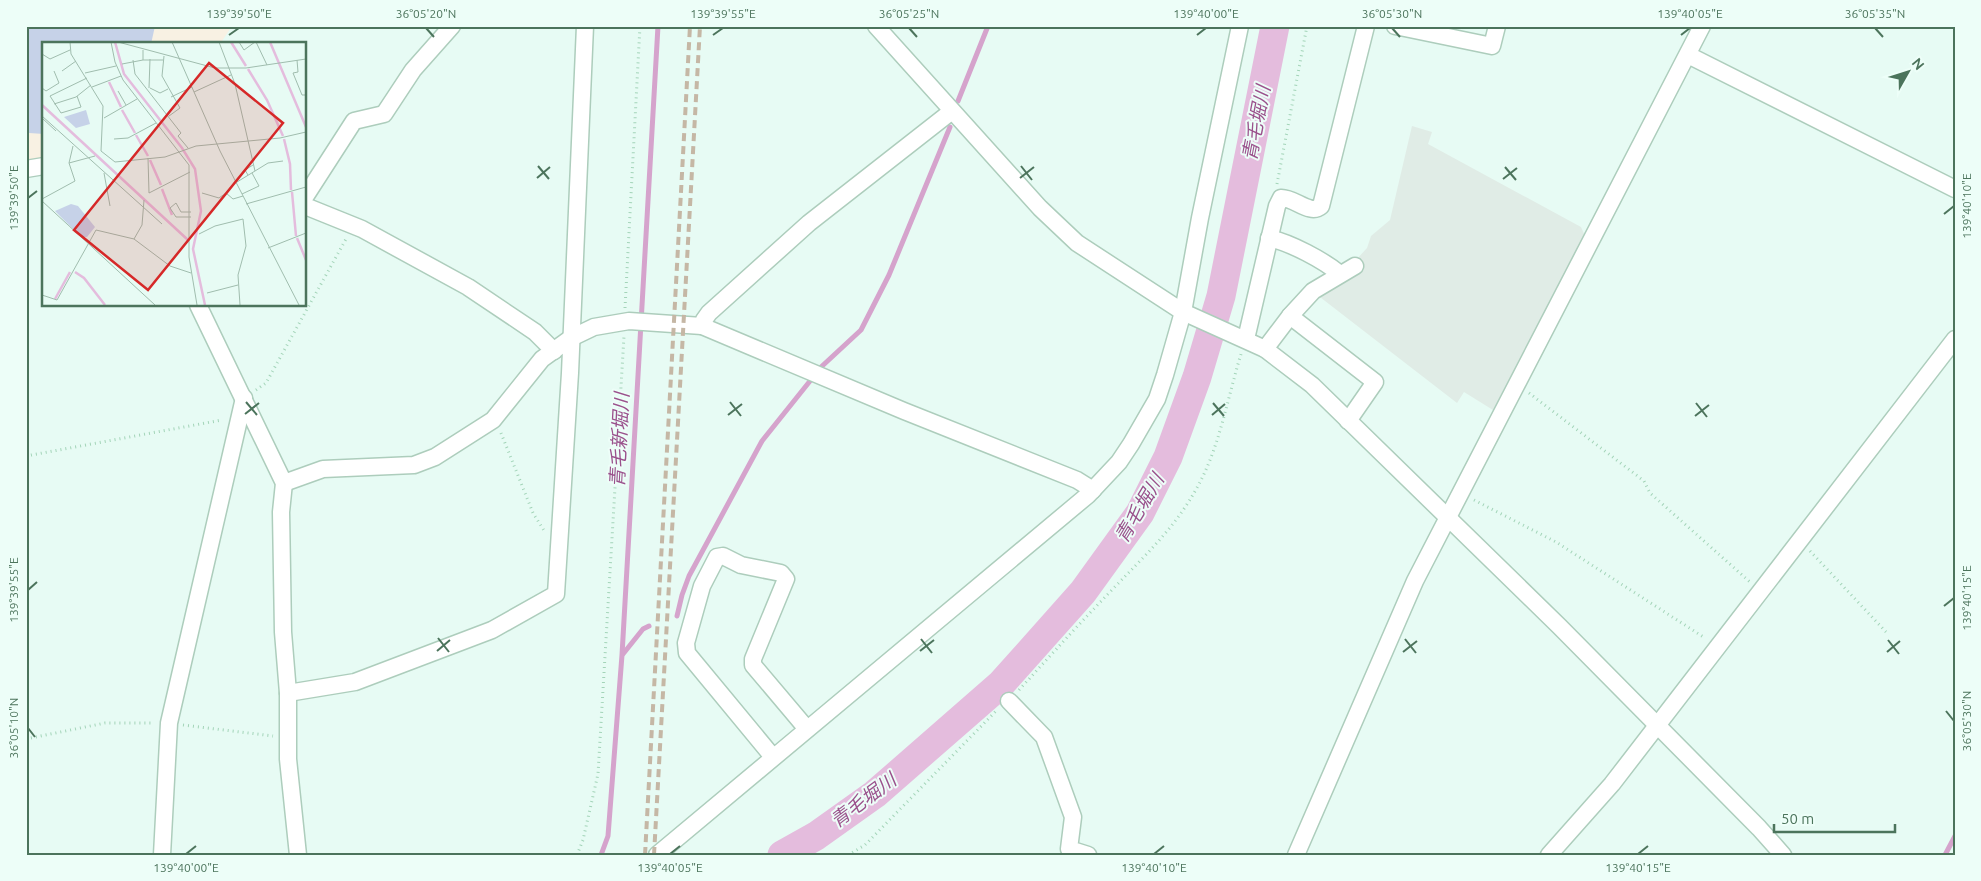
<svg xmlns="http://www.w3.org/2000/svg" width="1981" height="881" viewBox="0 0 1981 881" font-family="Ubuntu,'Noto Sans JP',sans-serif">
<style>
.industrial{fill:#e0ece6}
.education{fill:#f8f1e3}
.green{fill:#c6d2e8}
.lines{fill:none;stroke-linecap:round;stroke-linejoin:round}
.stream{stroke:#d5a3cc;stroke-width:5}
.river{stroke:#e4bcdd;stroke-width:29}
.minor-casing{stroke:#adcdbc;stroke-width:19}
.path{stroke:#a3d4b8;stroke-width:3;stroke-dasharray:1 4;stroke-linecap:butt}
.minor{stroke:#fff;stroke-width:16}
.rail{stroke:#c5b7a5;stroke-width:4;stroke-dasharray:8 5;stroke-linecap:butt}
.ticks{fill:none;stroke:#4c745c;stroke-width:2}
.labels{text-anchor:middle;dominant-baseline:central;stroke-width:4;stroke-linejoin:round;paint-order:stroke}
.water-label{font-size:19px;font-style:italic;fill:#9a518c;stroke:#edfef8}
.inset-river{fill:none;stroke:#e4bcdd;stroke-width:2.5}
.inset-road{fill:none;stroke:#a0bdae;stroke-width:1}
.view{fill:#d62828;fill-opacity:0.15;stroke:#d62828;stroke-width:2.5}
.inset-edge{fill:none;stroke:#4c745c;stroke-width:2.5}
.neatline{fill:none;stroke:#4c745c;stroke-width:2}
.ticks-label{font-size:12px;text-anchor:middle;fill:#4c745c}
</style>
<rect width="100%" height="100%" fill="#e7fbf4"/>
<polygon class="industrial" points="1412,126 1432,132 1428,144 1581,227 1585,236 1493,410 1464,392 1457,403 1316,294 1356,260 1367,248 1371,236 1390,220"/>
<polygon class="education" points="26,26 232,26 220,44 44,44 44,159 26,162"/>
<polygon class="green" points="26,26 155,26 151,44 44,44 44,134 29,133 26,131"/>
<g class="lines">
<g class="stream">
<polyline points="958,101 988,26"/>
<polyline points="820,368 861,330 889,275 950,127"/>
<polyline points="677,616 682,595 689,576 762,441 810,381"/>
<polyline points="623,654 643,629 649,626"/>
<polyline points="601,855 608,836 622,655 658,26"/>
<polyline points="1945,855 1955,836"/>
</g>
<polyline class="river" points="782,855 816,836 875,794 1001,684 1083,592 1140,513 1168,457 1197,377 1221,296 1275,26"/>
<g class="minor-casing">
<g id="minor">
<polyline points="876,26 1040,208 1077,243 1183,312 1265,349 1312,385 1559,626 1759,828 1783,855"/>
<polyline points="1395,26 1492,46 1497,26"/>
<polyline points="1688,55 1955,189"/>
<polyline points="26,169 44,166"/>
<polyline points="305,197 354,121 384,114 413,70 452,26"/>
<polyline points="305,206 362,229 468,287 535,332 554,351"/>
<path d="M1269,238c22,5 54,22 71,36"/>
<polyline points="198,305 284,483 281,512 283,632 288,693 288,759 298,855"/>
<polyline points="1290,316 1375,382 1348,421"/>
<polyline points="702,326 704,320 709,313 809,223 952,111"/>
<path d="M1246,339l31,-133 4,-8c13,-1 29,18 40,8l45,-180"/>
<polyline points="1265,349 1290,316 1313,291 1355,266"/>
<polyline points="284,483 323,469 414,465 435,457 493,420 542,359 571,338 594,327 629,321 702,326 904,411 1077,480 1093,490"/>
<polyline points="288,693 355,682 492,630 556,594 570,373 585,26"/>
<polyline points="1009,701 1044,737 1073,817 1069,849 1088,855"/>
<polyline points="773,757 687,653 686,643 702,586 717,557 723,556 741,565 781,573 786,579 753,659 753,665 807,729"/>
<polyline points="162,855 169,723 244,398"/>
<polyline points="657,855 1088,495 1119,462 1131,444 1157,399 1165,375 1183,312 1200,218 1240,26"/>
<polyline points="1296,855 1415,581 1702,26"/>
<polyline points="1549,855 1612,784 1955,339"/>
</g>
</g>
<g class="path">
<polyline points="1277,184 1307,26"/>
<polyline points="625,308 640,26"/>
<polyline points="256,390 266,383 346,239"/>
<polyline points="1529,393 1644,481 1650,493 1750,582"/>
<polyline points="501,433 533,513 545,532"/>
<polyline points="26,456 222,420"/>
<polyline points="1474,500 1556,542 1705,638"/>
<polyline points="1810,551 1888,634"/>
<path d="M1019,690c30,-33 60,-66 91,-98 34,-36 65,-63 89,-108 21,-39 29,-88 42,-130"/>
<polyline points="183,725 273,736"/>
<polyline points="26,739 105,723 154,723"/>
<polyline points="577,855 583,840 598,774 624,336"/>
<polyline points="848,855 865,845 998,709"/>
</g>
<use href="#minor" class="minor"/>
<g class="rail">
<polyline points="645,855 690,26"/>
<polyline points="654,855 700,26"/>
</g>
</g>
<path class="ticks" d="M426,28l8,9M909,28l8,9M1392,28l8,9M1875,28l8,9M229,35l10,-7M713,35l10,-7M1197,35l9,-7M1681,35l9,-7M538,166l11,13M1021,166l11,14M1505,167l11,13M537,178l13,-11M1020,178l14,-11M1503,179l14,-11M28,198l9,-7M1944,214l10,-8M246,402l11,13M730,402l11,14M1213,403l11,13M1696,403l11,14M245,414l14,-11M728,415l14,-11M1212,415l13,-11M1695,416l14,-11M28,590l9,-8M1944,606l10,-8M438,638l11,14M921,639l11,14M1405,639l11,14M1888,640l11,14M437,651l13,-11M920,651l14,-11M1403,652l14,-11M1887,652l13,-11M1946,711l8,10M28,728l7,9M186,854l10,-8M670,854l10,-8M1154,854l10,-8M1638,854l10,-8"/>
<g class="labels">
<g class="water-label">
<text transform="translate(1256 123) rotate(-79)">青毛堀川</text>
<text transform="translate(619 440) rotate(-87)">青毛新堀川</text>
<text transform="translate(1139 508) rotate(-59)">青毛堀川</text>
<text transform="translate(863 800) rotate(-37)">青毛堀川</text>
</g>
</g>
<g transform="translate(42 42)">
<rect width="264" height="264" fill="#e7fbf4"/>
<path d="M44,68l4,14 -14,4 -12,-11zM29,162l7,2 17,21 -8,10h-6l-26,-26z" fill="#c6d2e8"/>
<path class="inset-river" d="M73,0l9,32 58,74 13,21 6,42 -8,38 12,56M189,0l15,24M228,0l36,85M206,27l19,31 16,36M67,40l12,25M0,63l146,135M80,68l13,23M94,93l12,21M242,97l6,25 1,26M108,118l11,25M120,147l10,26M250,150l4,44M255,196l9,22M33,230l9,6 21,27M13,257l15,-27"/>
<path class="inset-road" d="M28,0l1,12 32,52 -2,45M69,0l4,20 8,18 66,85v92l8,48M76,0l97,26h31l60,-9M130,0l48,109 79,154M177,0l16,42 20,87 -18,11M197,0l5,8 11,-8M214,0l11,23M0,12l8,5 20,-9M122,14l-2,20 18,32 -11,8M91,18l2,14 46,59 -3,3 10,12M101,18h20M255,18l1,12 -5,1 9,22h4M80,22l21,-4v-10M20,29l14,-10M43,31l31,-7M50,45l29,-11M0,46l4,3 13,-8 -5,-12M107,46l1,-29M108,46l10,5 8,-4M76,49l8,14M152,50l37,-17M35,54l4,11 -20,6 -11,-17 37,-18M129,55l21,-10M12,62l22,-7 15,-12M0,74l120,108M0,76l14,13M62,76l33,-19M72,97l14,-1 28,-15M59,109l14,11 50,-5 31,-11 84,-8 26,-6M106,116l1,35 41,-21M27,121l4,-17M213,129l13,-8 15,-2M62,131l6,33M206,133l-3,-5 8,-5M160,151l17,5 7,-5 7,6 10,-3M200,152l17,-8 -7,-13M0,157l33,-18 -6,-18 26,-7M0,159l113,104M204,162l60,-17M149,170h-10l-5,-9 -6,5 6,9h15M157,192l16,-8 28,-7 3,27 -8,29 2,30M92,197l8,-14 2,-25M226,206l38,-15M165,251l31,-8M0,253l15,5 39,-70 38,9 36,27 21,7"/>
<path class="view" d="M167,21l74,60 -135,167 -74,-60z"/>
<rect width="264" height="264" class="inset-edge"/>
</g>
<rect width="1981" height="881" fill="none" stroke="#edfef8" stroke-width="55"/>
<g transform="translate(1908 72) rotate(51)" stroke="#edfef8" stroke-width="4" paint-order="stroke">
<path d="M0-4L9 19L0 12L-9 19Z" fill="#4c745c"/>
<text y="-8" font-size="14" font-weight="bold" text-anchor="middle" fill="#4c745c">N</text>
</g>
<path d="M1774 824v8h121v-8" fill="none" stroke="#4c745c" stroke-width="2.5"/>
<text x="1781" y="824" font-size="15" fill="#4c745c" stroke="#edfef8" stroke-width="4" paint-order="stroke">50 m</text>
<rect x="28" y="28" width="1926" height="826" class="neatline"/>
<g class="ticks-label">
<text x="239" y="18">139°39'50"E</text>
<text x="426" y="18">36°05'20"N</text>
<text x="723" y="18">139°39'55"E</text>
<text x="909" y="18">36°05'25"N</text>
<text x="1206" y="18">139°40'00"E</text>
<text x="1392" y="18">36°05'30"N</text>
<text x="1690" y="18">139°40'05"E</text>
<text x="1875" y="18">36°05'35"N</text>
<text transform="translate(14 198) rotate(-90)" y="4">139°39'50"E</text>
<text transform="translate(1967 206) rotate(-90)" y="4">139°40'10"E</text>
<text transform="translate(14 590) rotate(-90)" y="4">139°39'55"E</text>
<text transform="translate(1967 598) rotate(-90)" y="4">139°40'15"E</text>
<text transform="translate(1967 721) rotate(-90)" y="4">36°05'30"N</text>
<text transform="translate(14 728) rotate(-90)" y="4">36°05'10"N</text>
<text x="186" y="872">139°40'00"E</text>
<text x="670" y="872">139°40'05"E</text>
<text x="1154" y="872">139°40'10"E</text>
<text x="1638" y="872">139°40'15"E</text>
</g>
</svg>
